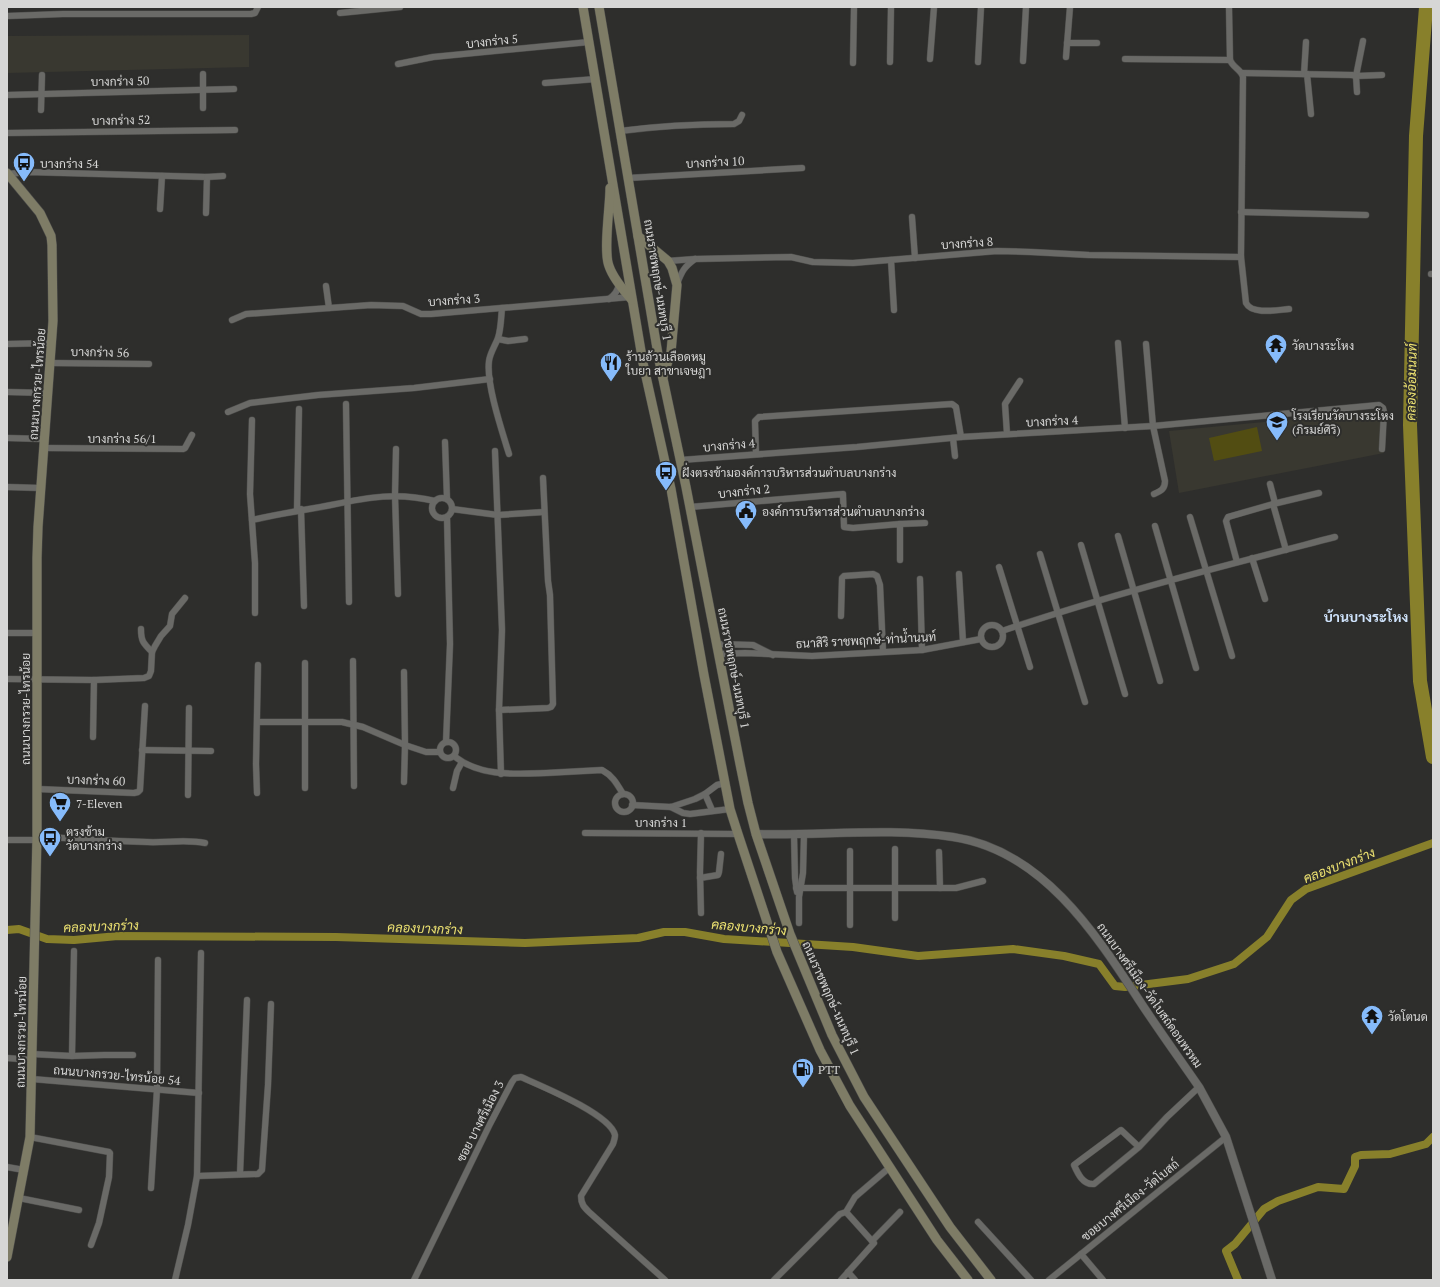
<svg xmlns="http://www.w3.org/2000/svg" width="1440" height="1287" viewBox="0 0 1440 1287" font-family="'PT Serif',Sarabun,serif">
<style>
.built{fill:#393830}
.green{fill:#524d12}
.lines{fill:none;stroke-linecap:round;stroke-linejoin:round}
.canal{stroke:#88802b;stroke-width:8}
.river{stroke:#88802b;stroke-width:14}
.minor-casing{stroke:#4c4c4a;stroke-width:7}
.tertiary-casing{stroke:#4c4c4a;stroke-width:9}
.secondary-casing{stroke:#4c4c4a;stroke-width:10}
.minor{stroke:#6a6a67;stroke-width:6}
.tertiary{stroke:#6a6a67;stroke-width:8}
.secondary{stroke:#7e7c66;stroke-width:9}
.labels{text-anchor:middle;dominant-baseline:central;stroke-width:4;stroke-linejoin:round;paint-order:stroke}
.street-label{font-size:12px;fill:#d6d6d5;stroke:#2e2e2c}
.poi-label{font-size:12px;fill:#d6d6d5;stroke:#2e2e2c;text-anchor:start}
.water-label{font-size:13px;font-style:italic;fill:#ede271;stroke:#2e2e2c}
.quarter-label{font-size:14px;font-weight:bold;fill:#cee2fb;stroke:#2e2e2c}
</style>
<rect width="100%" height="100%" fill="#2e2e2c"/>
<g class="built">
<polygon points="249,35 249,67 7,73 7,36"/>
<polygon points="1381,411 1384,453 1179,493 1169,431"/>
</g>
<polygon class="green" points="1257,427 1262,451 1214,461 1209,438"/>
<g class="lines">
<g class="canal">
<polyline points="7,930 19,929 47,939 74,940 118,936 336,937 525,943 638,938 664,932 685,932 724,939 853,947 918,956 1013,949 1064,956 1099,964 1115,986 1125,987 1188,979 1234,964 1267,937 1291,900 1306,889 1433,843"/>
<polyline points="1238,1280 1226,1251 1235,1244 1264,1209 1278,1201 1318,1187 1344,1189 1355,1166 1355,1157 1361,1155 1390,1154 1426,1144 1433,1137"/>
</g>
<polyline class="river" points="1426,7 1416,136 1410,425 1420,681 1433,757"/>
<g class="minor-casing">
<g id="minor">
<path d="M1229,7l1,53c3,8 11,9 13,17l-2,180 5,46c6,12 31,7 43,6"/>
<polyline points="340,13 400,7"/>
<polyline points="7,16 63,14 251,14 255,13 258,7"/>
<polyline points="1363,41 1356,76 1382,75"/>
<polyline points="1067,43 1097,43"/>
<polyline points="1066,57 1070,7"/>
<polyline points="930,59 934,7"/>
<polyline points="1125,59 1230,60"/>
<polyline points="1023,61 1026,7"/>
<polyline points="890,62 891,7"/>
<polyline points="978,62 981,7"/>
<polyline points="853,63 854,7"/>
<polyline points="398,64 433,57 589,42"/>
<polyline points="1242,73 1352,75 1356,76 1357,92"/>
<polyline points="1304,74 1306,42"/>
<polyline points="1307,74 1311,114"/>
<polyline points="545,83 596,79"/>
<polyline points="7,95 234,89"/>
<polyline points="203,108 203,74"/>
<polyline points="41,110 42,75"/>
<path d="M620,131c38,-5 75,-7 114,-7l5,-3 3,-6"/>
<polyline points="7,133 235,130"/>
<polyline points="8,174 28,172 207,177 206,213"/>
<polyline points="207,177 223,176"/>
<polyline points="628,178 802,168"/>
<polyline points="160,209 162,176"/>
<polyline points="1241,212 1366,215"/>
<polyline points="912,217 915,258"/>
<polyline points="891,260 894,310"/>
<polyline points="668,261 695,259 791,257 813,262 853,263 997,251 1031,252 1089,255 1241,257"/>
<polyline points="1431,274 1433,274"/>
<path d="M677,284c5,-13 7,-17 18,-25"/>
<polyline points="326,286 329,308"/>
<path d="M609,299c6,-4 9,-8 10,-15"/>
<path d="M502,308c-1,10 -1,21 -4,30 -3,8 -8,15 -9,23 -3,23 13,70 20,93"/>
<polyline points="232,320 246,314 371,305 403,306 421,314 431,314 630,297"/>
<polyline points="498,339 508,341 525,339"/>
<polyline points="1118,343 1125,428"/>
<polyline points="7,344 51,343"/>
<path d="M1146,344l7,82 12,55c0,8 -4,10 -11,13"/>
<polyline points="50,363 149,364"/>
<polyline points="7,392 48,393"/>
<polyline points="346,404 349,602"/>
<polyline points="228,412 250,403 318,395 414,388 490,379"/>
<polyline points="252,420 250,494 255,563 255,613"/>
<polyline points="1007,434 1005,404 1020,381"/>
<polyline points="7,438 44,439"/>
<polyline points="953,438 955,456"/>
<polyline points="445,442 447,499"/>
<polyline points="44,448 183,449 185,448 192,435"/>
<polyline points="396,449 395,495 398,594"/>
<polyline points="495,451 502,630 499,710 501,774"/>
<polyline points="756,454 755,421 759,417 952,404 956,407 961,437"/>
<polyline points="681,460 857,447 961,437 1153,426 1379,405 1383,408 1384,412 1382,449"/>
<polyline points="1270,484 1275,503"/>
<polyline points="7,487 41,488"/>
<circle cx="442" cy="508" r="10"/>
<polyline points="1273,504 1286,550"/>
<polyline points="690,507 843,494 844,527 853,528 900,524 900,560"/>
<polyline points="301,509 304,606"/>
<polyline points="452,509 498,515 544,512"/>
<polyline points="297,510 299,409"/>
<polyline points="1190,517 1232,656"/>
<path d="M252,520c26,-6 53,-10 79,-15 38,-8 66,-13 104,-4"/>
<polyline points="900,524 925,523"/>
<polyline points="1155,526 1196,668"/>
<polyline points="1118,536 1160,681"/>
<polyline points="1081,545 1125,694"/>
<polyline points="1040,554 1085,702"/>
<polyline points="1252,558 1265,599"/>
<polyline points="1237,562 1226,521 1228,517 1273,504 1319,493"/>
<polyline points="999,567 1030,667"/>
<polyline points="959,574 963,642"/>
<polyline points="920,579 922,650"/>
<polyline points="841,616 842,578 844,576 873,574 877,576 880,585 883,651"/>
<circle cx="992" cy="636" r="11"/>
<path d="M141,629c0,12 2,14 11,23"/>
<path d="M1002,631c109,-37 221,-65 333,-94"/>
<polyline points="7,633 37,633"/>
<polyline points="717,644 753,645 773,655"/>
<polyline points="719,654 745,653 812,656 922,650 981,639"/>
<polyline points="353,661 354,786"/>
<polyline points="7,679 94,680 93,737"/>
<polyline points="94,680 144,678 149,676 151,671 152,652 155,646 161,636 170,626 172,614 185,598"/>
<polyline points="499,710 548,708 551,707 553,704 550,595 548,581 543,478"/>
<polyline points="258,722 342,722 363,727 405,745 426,752 440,752"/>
<circle cx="448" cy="750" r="8"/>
<polyline points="446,742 450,644 447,517"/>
<polyline points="142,750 211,751"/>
<path d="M454,756c26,21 61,18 92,17 18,-1 37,-2 56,-3 11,6 15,14 21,24"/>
<polyline points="404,782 405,745 404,672"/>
<polyline points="305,788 305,663"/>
<polyline points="453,788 457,771 462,762"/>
<polyline points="37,789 134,793 138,792 140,790 145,706"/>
<polyline points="257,793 256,764 258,665"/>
<polyline points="705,794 712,810"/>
<circle cx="624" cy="803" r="9"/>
<polyline points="188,795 189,708"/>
<polyline points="632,805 671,807 695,799 705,794 717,785 725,783"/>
<polyline points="671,807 683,813 690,814 730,809"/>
<polyline points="585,833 738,834"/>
<polyline points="794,834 795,878 797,892"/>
<path d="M37,836c36,3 73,5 110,6 19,1 39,-3 58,1"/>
<polyline points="7,840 37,840"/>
<polyline points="895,849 895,918"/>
<polyline points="939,852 940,888"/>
<polyline points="700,878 718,875 719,872 721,854"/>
<polyline points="796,888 956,888 983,881"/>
<polyline points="701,913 700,872 701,833"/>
<polyline points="799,923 799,897 803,873 804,834"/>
<polyline points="850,925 850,851"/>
<polyline points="32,1054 72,1056 104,1055 133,1055"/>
<polyline points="72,1056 74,951"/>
<polyline points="7,1058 32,1060"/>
<polyline points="32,1079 199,1093"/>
<polyline points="30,1137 109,1152 110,1153 109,1177 99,1223 91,1245"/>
<path d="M1139,1147l-18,-17 -47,35c4,9 9,20 20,19l45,-37 28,-30 32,-30"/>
<polyline points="7,1167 24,1170"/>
<polyline points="240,1174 247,1000"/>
<polyline points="197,1176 258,1174 262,1170 268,1085 271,1004"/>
<polyline points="151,1188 157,1089 158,960"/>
<polyline points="19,1198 79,1210"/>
<polyline points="846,1212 872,1241"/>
<polyline points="978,1222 1031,1280"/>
<polyline points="1081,1254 1103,1280"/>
<polyline points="848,1272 855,1280"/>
<polyline points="175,1280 188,1225 197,1176 201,953"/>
<path d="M414,1280l76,-156 22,-42 3,-4 6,-1c20,9 89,37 94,58 0,3 -1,6 -2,9l-32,52c0,8 3,11 8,16l76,68"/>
<polyline points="774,1280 840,1214 846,1212 855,1197 890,1167"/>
<polyline points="841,1280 874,1243 872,1241 900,1212"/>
<polyline points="1049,1280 1226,1137"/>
</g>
</g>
<g class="tertiary-casing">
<path id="tertiary" d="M756,834c66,2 132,-7 197,3 88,13 141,94 186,163 19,29 40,58 60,87l27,50 46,143"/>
</g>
<g class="secondary-casing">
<g id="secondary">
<polyline points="583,7 643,363 671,489 704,675 730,809 738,834 777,952 820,1050 850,1106 937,1240 968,1280"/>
<polyline points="599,7 659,360 686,487 740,764 748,803 756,834 790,934 832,1035 864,1097 950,1227 991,1280"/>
<polyline points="7,173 40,213 51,236 52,245 53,321 38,527 37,558 37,836 30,1137 7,1257"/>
<path d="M610,188c0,19 -7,63 -1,78 4,12 15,25 23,34"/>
<polyline points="638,236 668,261 672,268 677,285 671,352 663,377"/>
</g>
</g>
<use href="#minor" class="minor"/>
<use href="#tertiary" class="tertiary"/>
<use href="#secondary" class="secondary"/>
</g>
<defs>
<g id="bus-pin" transform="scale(1.15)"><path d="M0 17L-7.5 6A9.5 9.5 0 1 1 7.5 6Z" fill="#86bbfb" stroke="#2e2e2c"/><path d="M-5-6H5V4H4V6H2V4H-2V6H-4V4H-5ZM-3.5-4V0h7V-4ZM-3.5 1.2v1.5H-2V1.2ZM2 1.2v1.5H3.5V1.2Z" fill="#111"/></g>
<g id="temple-pin" transform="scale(1.15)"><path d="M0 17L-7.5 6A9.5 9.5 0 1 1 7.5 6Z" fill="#86bbfb" stroke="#2e2e2c"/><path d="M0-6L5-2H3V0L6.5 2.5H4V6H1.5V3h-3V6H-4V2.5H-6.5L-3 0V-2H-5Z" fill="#111"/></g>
<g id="restaurant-pin" transform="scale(1.15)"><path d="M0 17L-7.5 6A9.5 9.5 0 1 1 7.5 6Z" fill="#86bbfb" stroke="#2e2e2c"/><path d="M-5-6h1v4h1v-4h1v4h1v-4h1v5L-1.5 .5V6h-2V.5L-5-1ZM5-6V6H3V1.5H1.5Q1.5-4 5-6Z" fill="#111"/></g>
<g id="school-pin" transform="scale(1.15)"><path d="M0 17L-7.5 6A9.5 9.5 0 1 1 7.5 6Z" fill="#86bbfb" stroke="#2e2e2c"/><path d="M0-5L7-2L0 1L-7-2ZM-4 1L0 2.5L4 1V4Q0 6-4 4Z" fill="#111"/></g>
<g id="civic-pin" transform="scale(1.15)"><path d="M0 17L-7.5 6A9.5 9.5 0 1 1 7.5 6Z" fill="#86bbfb" stroke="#2e2e2c"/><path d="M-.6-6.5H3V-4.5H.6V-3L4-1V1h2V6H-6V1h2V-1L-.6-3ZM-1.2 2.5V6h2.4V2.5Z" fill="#111"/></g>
<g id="supermarket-pin" transform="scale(1.15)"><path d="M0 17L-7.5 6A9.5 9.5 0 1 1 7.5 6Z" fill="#86bbfb" stroke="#2e2e2c"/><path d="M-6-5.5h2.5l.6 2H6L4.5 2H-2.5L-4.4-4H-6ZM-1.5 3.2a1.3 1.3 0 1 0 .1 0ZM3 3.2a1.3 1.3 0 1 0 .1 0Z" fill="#111"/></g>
<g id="fuel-pin" transform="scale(1.15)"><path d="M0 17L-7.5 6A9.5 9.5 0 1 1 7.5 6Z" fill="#86bbfb" stroke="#2e2e2c"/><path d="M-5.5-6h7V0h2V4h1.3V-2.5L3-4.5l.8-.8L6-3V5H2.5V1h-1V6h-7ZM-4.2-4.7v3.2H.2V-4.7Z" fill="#111"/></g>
</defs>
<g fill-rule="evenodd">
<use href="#bus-pin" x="24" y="163"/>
<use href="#temple-pin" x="1276" y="345"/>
<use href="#restaurant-pin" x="611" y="363"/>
<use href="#school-pin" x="1277" y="422"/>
<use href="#bus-pin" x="666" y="472"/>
<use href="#civic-pin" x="746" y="511"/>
<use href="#supermarket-pin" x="60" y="803"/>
<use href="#bus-pin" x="50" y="838"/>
<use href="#temple-pin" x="1372" y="1016"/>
<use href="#fuel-pin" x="803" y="1069"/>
</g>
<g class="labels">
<g class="street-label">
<text transform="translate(492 41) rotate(-6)">บางกร่าง 5</text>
<text transform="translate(120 81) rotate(-1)">บางกร่าง 50</text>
<text transform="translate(121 120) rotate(-1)">บางกร่าง 52</text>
<text transform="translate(715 162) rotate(-3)">บางกร่าง 10</text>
<text transform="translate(967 243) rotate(-4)">บางกร่าง 8</text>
<text transform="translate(658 280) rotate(81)">ถนนราชพฤกษ์-นนทบุรี 1</text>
<text transform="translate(454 300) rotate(-4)">บางกร่าง 3</text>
<text transform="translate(100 352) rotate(1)">บางกร่าง 56</text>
<text transform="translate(37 384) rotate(-86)">ถนนบางกรวย-ไทรน้อย</text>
<text transform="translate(1052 421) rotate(-3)">บางกร่าง 4</text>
<text x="122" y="438">บางกร่าง 56/1</text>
<text transform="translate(729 445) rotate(-5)">บางกร่าง 4</text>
<text transform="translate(744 491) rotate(-6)">บางกร่าง 2</text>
<text transform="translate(866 640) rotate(-3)">ธนาสิริ ราชพฤกษ์-ท่าน้ำนนท์</text>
<text transform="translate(734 668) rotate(79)">ถนนราชพฤกษ์-นนทบุรี 1</text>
<text transform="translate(25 709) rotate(-90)">ถนนบางกรวย-ไทรน้อย</text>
<text transform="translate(96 780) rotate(2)">บางกร่าง 60</text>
<text x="661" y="822">บางกร่าง 1</text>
<text transform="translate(1150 995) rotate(55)">ถนนบางศรีเมือง-วัดโบสถ์ดอนพรหม</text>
<text transform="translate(831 998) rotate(66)">ถนนราชพฤกษ์-นนทบุรี 1</text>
<text transform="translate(21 1032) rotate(-89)">ถนนบางกรวย-ไทรน้อย</text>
<text transform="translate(117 1075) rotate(5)">ถนนบางกรวย-ไทรน้อย 54</text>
<text transform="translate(480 1121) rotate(-63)">ซอย บางศรีเมือง 3</text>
<text transform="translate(1130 1200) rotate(-39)">ซอยบางศรีเมือง-วัดโบสถ์</text>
</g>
<g class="poi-label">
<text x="40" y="163">บางกร่าง 54</text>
<text x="1292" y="345">วัดบางระโหง</text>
<text x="626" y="356">ร้านอ้วนเลือดหมู<tspan x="626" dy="14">ใบยา สาขาเจษฎา</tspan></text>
<text x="1292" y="415">โรงเรียนวัดบางระโหง<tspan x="1292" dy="14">(ภิรมย์ศิริ)</tspan></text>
<text x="682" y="472">ฝั่งตรงข้ามองค์การบริหารส่วนตำบลบางกร่าง</text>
<text x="762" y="511">องค์การบริหารส่วนตำบลบางกร่าง</text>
<text x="76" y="803">7-Eleven</text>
<text x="66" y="831">ตรงข้าม<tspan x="66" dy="14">วัดบางกร่าง</tspan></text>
<text x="1388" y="1016">วัดโตนด</text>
<text x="818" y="1069">PTT</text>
</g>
<g class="water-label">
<text transform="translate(1411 382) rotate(-89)">คลองอ้อมนนท์</text>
<text transform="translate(1339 865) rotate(-21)">คลองบางกร่าง</text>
<text transform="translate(101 926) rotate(-2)">คลองบางกร่าง</text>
<text transform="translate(749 927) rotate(5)">คลองบางกร่าง</text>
<text transform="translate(425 928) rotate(2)">คลองบางกร่าง</text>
</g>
<g class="quarter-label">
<text x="1366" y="616">บ้านบางระโหง</text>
</g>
</g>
<rect width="1440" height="1287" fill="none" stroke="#d6d6d5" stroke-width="16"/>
</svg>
